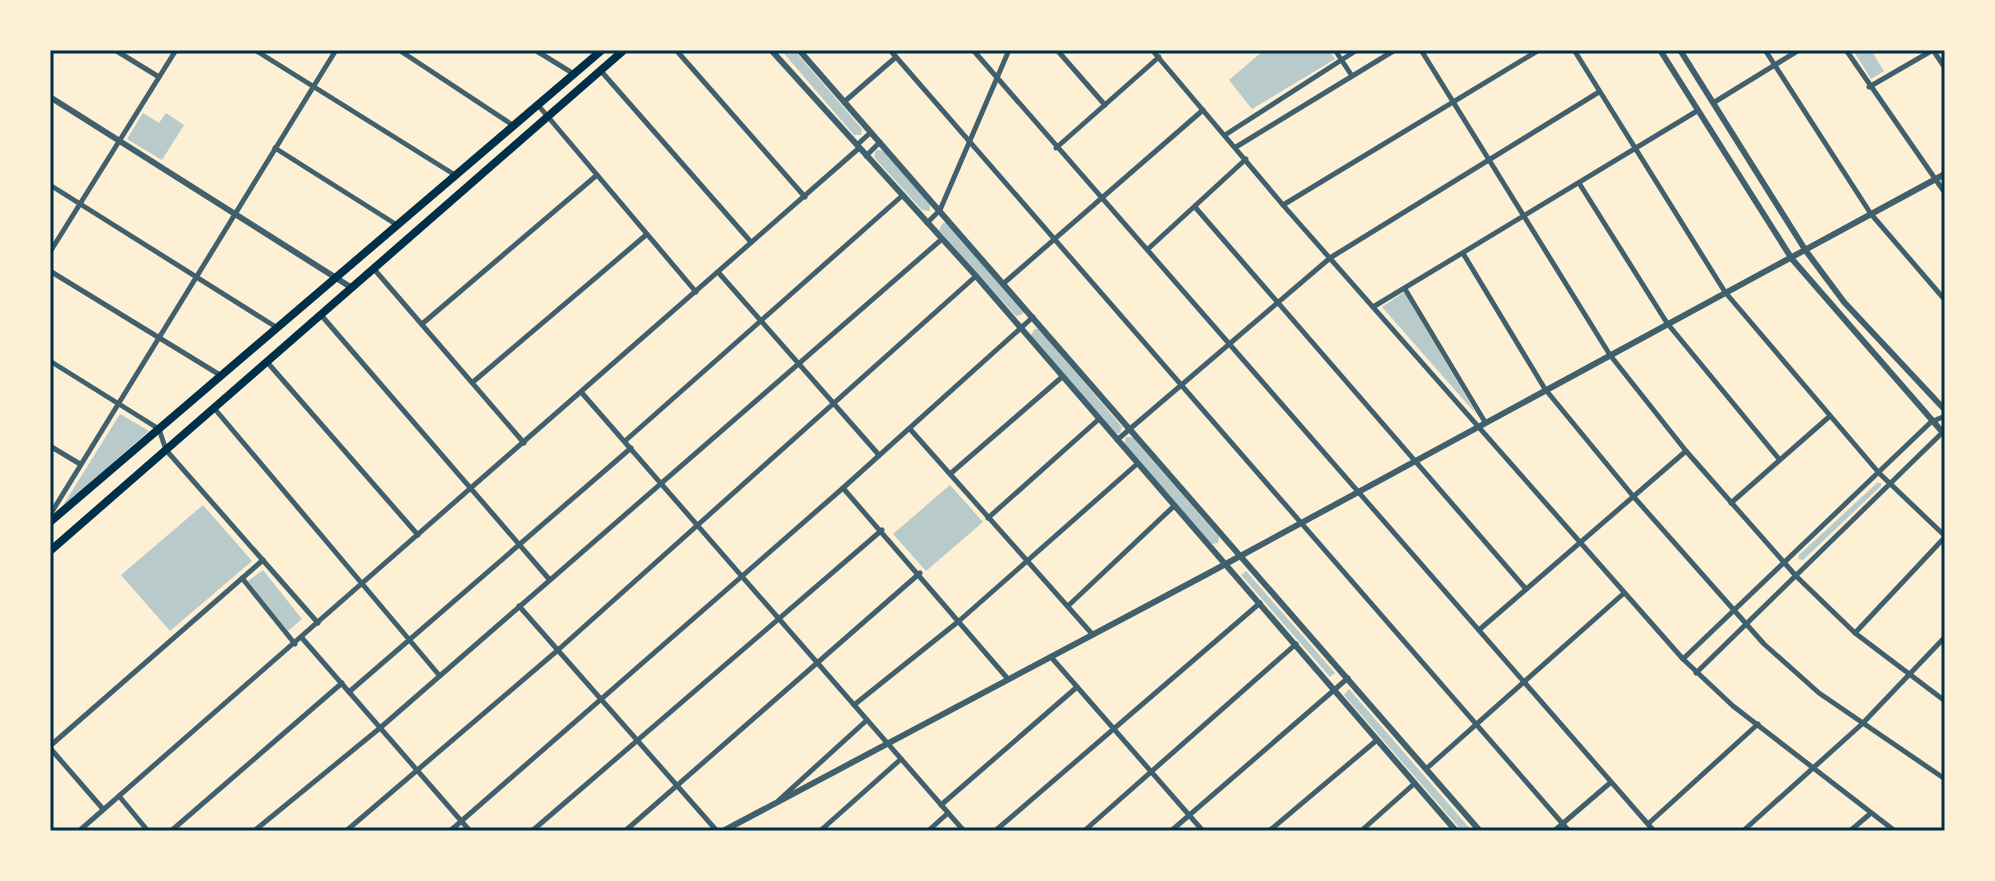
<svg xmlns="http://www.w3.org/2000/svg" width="1995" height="881" viewBox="0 0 1995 881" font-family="Karla,sans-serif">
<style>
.green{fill:#b9caca}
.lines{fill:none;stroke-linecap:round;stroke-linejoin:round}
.minor{stroke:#3f606c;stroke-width:5}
.tertiary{stroke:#3f606c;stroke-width:6}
.primary{stroke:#003049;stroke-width:8}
.neatline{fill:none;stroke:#003049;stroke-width:3}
</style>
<rect width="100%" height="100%" fill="#fdf0d5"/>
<g class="green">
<polygon points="781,50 794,50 862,129 861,135 854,135"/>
<polygon points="1264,50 1329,50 1335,59 1252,109 1229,80"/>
<polygon points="1853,50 1871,50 1884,71 1871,79"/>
<polygon points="143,113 159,123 166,113 184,125 162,160 127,139"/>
<polygon points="876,150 882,150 930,204 930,211 922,210 874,157"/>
<polygon points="943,223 947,223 1024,310 1023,314 1016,316 939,230"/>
<polygon points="1404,292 1477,415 1382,307"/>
<polygon points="1035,329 1039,329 1122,427 1120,433 1114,434 1031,335"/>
<polygon points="120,414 149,431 62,507"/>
<polygon points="1126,437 1132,437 1219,537 1218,543 1212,544 1124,444"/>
<polygon points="1877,483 1881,483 1881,486 1803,560 1798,559 1799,555"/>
<polygon points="950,485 983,522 926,571 893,534"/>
<polygon points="203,505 252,561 170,631 121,575"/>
<polygon points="263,570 302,619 288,631 248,581"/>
<polygon points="1246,571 1335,673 1330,677 1241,575"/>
<polygon points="1349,689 1472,831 1462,831 1344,695"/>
</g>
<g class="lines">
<g class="minor">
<polyline points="115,50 159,77"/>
<polyline points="255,50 455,175"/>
<polyline points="399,50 514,126"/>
<polyline points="535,50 574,74"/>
<polyline points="676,50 805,197"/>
<polyline points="890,50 1569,831"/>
<polyline points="973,50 1654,831"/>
<polyline points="1057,50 1105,105"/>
<polyline points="1152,50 1283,205 1683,659 1733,706 1895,831"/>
<polyline points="1335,50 1352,76"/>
<polyline points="1421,50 1610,355 1686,451 1796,576 1855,633 1945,701"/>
<polyline points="1574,50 1725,292 1879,473 1945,536"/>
<polyline points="1765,50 1871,214 1945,300"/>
<polyline points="1846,50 1945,193"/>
<polyline points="1933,50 1945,68"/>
<polyline points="601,71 751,242"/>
<polyline points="1869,87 1933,50"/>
<polyline points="844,102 896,57"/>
<polyline points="1713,103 1799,50"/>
<polyline points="538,105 696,292"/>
<polyline points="1225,135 1357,50"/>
<polyline points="857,145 871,132"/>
<polyline points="1236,147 1395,50"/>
<polyline points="275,148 397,225"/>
<polyline points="1056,148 1159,57"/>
<polyline points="866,156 880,142"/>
<polyline points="1579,183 1667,323 1779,459"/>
<polyline points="50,185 276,327"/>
<polyline points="1283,205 1539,50"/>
<polyline points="1195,207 1526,589"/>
<polyline points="927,223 940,210 1009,50"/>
<polyline points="1148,249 1246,159"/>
<polyline points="50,252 176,50"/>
<polyline points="1464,255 1545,389 1633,496 1764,644 1819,693 1945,779"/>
<polyline points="374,269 524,443"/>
<polyline points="50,271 220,375"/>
<polyline points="718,272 879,455"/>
<polyline points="1004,283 1203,110"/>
<polyline points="1405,289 1485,422"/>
<polyline points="1373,307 1697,111"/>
<polyline points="321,315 549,579"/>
<polyline points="422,324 597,175"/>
<polyline points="50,361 159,429 166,450 318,623"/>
<polyline points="267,362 418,535"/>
<polyline points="473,382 646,235"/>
<polyline points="582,393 964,831"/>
<polyline points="214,408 439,675"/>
<polyline points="910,429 1093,635"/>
<polyline points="1117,440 1330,258 1599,92"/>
<polyline points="625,441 903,195"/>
<polyline points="50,446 80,464"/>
<polyline points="950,474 1062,377"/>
<polyline points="843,488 1008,679"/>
<polyline points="1731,503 1830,416"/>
<polyline points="50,515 336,50"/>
<polyline points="988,518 1099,419"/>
<polyline points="242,578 295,644"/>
<polyline points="519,606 717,831"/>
<polyline points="1068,606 1174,506"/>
<polyline points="1479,630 1686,451"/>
<polyline points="1855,633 1945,537"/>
<polyline points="302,638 470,831"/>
<polyline points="1051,657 1203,831"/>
<polyline points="1683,659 1931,422 1945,416"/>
<polyline points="1696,673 1945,430"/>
<polyline points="349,692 631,448"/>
<polyline points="854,705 959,621 1137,464"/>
<polyline points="50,746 263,560"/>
<polyline points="50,748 103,809"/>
<polyline points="1426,769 1623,594"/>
<polyline points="119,796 148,831"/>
<polyline points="779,800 867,720"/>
<polyline points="941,805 1077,687"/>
<polyline points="1648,824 1758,724"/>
<polyline points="79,831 858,149"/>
<polyline points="171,831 342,683"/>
<polyline points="254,831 380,728 942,239"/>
<polyline points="346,831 558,650 976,276"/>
<polyline points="450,831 843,488 1033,317"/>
<polyline points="532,831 882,530"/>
<polyline points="625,831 920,573"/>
<polyline points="820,831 901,759"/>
<polyline points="928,831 948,813"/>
<polyline points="995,831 1260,603"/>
<polyline points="1084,831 1296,644"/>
<polyline points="1171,831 1348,678"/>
<polyline points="1269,831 1377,740"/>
<polyline points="1361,831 1415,783"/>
<polyline points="1554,831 1610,783"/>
<polyline points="1743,831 1862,724 1945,637"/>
<polyline points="1850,831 1871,813"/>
</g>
<g class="tertiary">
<polyline points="771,50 976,276 1456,831"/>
<polyline points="799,50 1480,831"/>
<polyline points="1660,50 1792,259 1945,435"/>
<polyline points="1680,50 1806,251 1844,302 1945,410"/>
<polyline points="50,97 352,288"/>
<polyline points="723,831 1209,573 1945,174"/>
</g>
<g class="primary">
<polyline points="50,522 602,50"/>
<polyline points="50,551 624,50"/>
</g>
</g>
<rect width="1995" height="881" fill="none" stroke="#fdf0d5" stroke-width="104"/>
<rect x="52" y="52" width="1891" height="777" class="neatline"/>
</svg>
